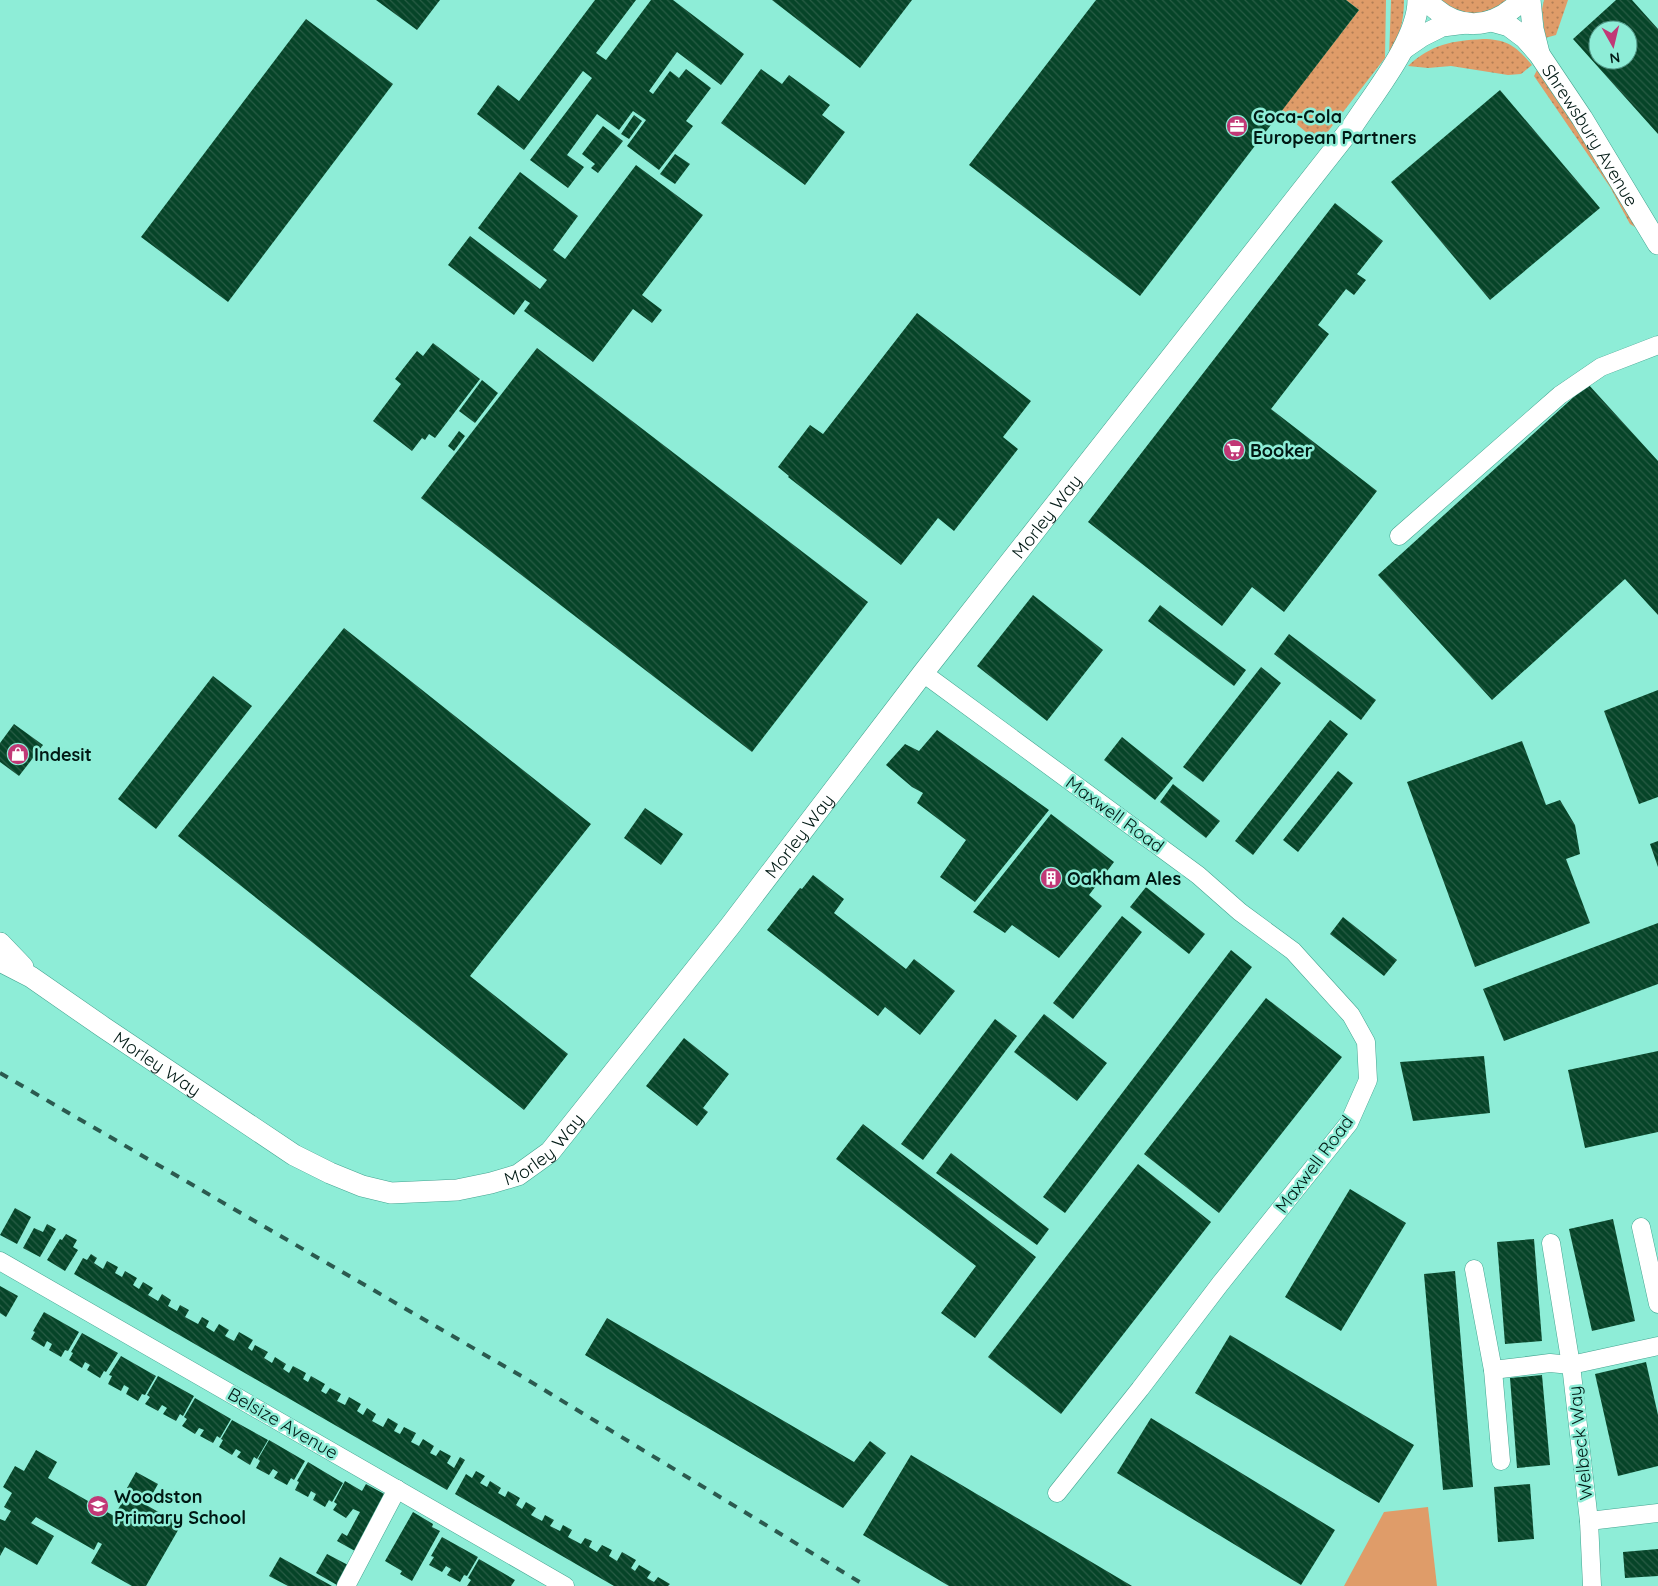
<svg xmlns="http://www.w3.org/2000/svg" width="1658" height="1586" viewBox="0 0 1658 1586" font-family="Quicksand,sans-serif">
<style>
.grass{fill:url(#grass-dots)}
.green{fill:#df9c69}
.building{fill:url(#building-back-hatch);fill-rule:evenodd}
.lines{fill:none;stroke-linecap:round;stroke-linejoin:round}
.minor-casing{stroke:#43a490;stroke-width:19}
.tertiary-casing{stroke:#43a490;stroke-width:22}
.minor{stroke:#fff;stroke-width:18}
.tertiary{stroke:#fff;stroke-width:21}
.rail{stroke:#2b5a4f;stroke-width:4;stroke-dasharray:9 9;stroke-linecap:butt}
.labels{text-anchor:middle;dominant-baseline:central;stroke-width:5;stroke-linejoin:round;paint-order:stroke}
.poi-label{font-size:18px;font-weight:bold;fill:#001914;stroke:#8eedd7;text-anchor:start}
.street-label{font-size:18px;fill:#001914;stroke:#8eedd7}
</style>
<defs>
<pattern id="grass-dots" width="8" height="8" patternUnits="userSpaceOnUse" patternTransform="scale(1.25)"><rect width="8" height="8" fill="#df9c69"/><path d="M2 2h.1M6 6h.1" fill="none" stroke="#b27e55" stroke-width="1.8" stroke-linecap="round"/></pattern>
<pattern id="building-back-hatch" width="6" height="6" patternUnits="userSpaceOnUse" patternTransform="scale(1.25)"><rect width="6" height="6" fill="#064428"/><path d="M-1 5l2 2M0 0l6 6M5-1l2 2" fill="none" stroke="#285c45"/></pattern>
</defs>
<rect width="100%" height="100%" fill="#8eedd7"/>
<g class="grass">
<polygon points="1346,0 1386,0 1385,58 1319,143 1281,111 1359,10"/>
<path d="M1391,0h13c0,22 -5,38 -15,58z"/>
<polygon points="1438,0 1510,0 1489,13 1460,13"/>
<polygon points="1544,0 1568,0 1556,35 1545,38 1542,9"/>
<path d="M1483,39c24,0 34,8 49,26l-11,9 -13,1 -57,-9 -23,2 -20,-2c24,-22 43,-25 75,-27z"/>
<polygon points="1537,70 1634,214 1635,227 1630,224 1610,187 1534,76"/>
</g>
<polygon class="green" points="1428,1507 1437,1586 1344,1586 1384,1512"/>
<g class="building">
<polygon points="376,0 440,0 417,30"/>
<polygon points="595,0 636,0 596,53 606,60 651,0 673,0 744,54 721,85 677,52 649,91 653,94 670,71 679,78 686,69 711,88 686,121 693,126 659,170 627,146 646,120 633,111 619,130 597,114 567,155 584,167 568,188 530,160 592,78 583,71 524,150 477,114 498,85 519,101"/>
<polygon points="772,0 912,0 860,68"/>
<polygon points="1096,0 1346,0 1359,10 1140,296 969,165"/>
<path d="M1616,0h16l26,29v105l-85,-95zM1598,30h30v30h-30z"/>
<polygon points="306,19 393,84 228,302 141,237"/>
<polygon points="761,69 782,84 789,75 830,105 822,115 845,132 805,185 721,123"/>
<polygon points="1500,90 1600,208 1490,300 1391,182"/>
<polygon points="634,115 642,121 629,139 621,134"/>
<polygon points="603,126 623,141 598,173 591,168 595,164 582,154"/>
<polygon points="675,154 690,164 675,184 660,174"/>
<polygon points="636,165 703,215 642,295 662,310 652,323 633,309 593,362 524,311 530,303 525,300 514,315 448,265 470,236 540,289 547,280 478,228 520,172 578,216 553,250 565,259"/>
<polygon points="1335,203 1383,241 1357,274 1366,280 1354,295 1346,289 1318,325 1329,334 1271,409 1377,491 1284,612 1252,587 1222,626 1088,522"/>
<polygon points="917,313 1031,401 1003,437 1018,449 954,531 938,518 901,565 788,477 789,476 778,467 810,425 823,434"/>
<polygon points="433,343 480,379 435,438 429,434 425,440 422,438 412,451 373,421 401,384 395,379 417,351 423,356"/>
<polygon points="537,348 868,602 752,752 421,498"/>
<polygon points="482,380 498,393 475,423 459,411"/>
<polygon points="1588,384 1658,461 1658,615 1625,579 1492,700 1378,575"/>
<polygon points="459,431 465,436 454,451 448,446"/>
<polygon points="1033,595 1103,650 1047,721 977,666"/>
<polygon points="1160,605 1246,670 1234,686 1148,621"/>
<polygon points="344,628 591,824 470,976 568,1054 524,1110 178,836"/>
<polygon points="1289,634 1376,700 1361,720 1274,654"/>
<polygon points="1261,667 1281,683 1203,782 1183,767"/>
<polygon points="213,676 252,706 156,829 118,799"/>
<polygon points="1658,690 1658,797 1639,804 1604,711"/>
<polygon points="1330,720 1348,734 1253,855 1235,841"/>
<polygon points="14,724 43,745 19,776 0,762 0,743"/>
<polygon points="937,730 1049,810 975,902 940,877 966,840 917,803 923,793 912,787 886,765 905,744 919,751"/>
<polygon points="1122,737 1173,778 1155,800 1104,760"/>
<polygon points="1522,741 1546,805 1560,800 1575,825 1580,854 1566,859 1590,923 1475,967 1407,782"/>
<polygon points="1338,771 1353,783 1298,852 1283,840"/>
<polygon points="1173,784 1220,821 1206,838 1160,802"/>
<polygon points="645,808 683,834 661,865 624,838"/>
<polygon points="1051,814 1114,862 1089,895 1102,906 1059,958 1012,925 1005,933 973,912"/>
<polygon points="1658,841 1658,867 1650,844"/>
<polygon points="813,875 844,899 834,913 906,969 914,959 955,991 920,1035 885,1007 878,1016 767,930 800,888 802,889"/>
<polygon points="1146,887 1205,934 1189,954 1130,907"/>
<polygon points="1122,916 1142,932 1073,1019 1053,1003"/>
<polygon points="1343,917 1397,960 1384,976 1330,934"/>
<polygon points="1658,923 1658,984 1504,1041 1483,989"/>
<polygon points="1231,950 1252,967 1065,1213 1043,1197"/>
<polygon points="1266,998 1342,1057 1219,1213 1144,1154"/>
<polygon points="1044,1014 1107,1063 1077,1101 1014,1052"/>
<polygon points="995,1019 1017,1036 923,1160 901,1144"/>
<polygon points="684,1038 729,1074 703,1108 708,1112 697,1126 646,1086"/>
<polygon points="1658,1051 1658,1132 1585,1148 1568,1070"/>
<polygon points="1484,1056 1490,1113 1413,1121 1400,1062"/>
<polygon points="863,1124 1036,1257 975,1338 941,1313 976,1266 836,1159"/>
<polygon points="951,1153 1049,1229 1037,1245 936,1173"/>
<polygon points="1138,1164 1211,1222 1061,1414 988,1357"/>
<polygon points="1350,1189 1406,1223 1341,1331 1285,1297"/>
<polygon points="15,1208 31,1217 17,1244 0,1235"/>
<polygon points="1613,1219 1635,1321 1592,1331 1569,1229"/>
<polygon points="47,1224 56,1229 40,1257 23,1248 34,1228 43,1232"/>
<polygon points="66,1234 77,1240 73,1247 78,1250 65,1271 47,1260 60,1239 62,1240"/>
<polygon points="1534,1239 1542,1341 1505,1344 1497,1242"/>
<polygon points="91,1254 97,1258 94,1263 103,1269 107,1261 118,1267 115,1273 122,1277 125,1271 137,1278 133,1285 139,1289 143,1282 153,1288 148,1295 158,1301 162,1294 171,1300 168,1306 177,1311 180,1305 189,1310 185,1317 198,1324 202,1317 209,1321 206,1327 214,1332 219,1324 229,1330 225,1336 234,1341 239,1332 253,1340 248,1348 252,1351 255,1345 268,1352 264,1358 272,1363 275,1357 286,1364 283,1369 289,1373 293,1366 306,1373 303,1379 308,1382 311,1376 325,1384 321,1391 326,1394 330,1388 341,1394 337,1401 345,1405 349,1397 361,1404 357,1411 363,1415 367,1408 376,1414 372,1421 383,1427 388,1418 398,1424 394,1431 400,1434 404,1427 416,1433 411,1442 419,1446 423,1439 434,1446 430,1453 436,1456 440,1450 451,1456 447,1463 454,1468 460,1457 465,1460 447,1490 74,1274 83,1258 87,1260"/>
<polygon points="1455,1271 1473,1487 1443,1490 1424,1274"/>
<polygon points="0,1286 18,1296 6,1317 0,1313"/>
<polygon points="44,1312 79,1332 68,1351 65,1350 61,1357 49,1350 52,1344 47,1341 44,1347 31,1339 35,1332 33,1331"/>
<polygon points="607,1318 854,1462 870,1441 886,1453 843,1508 585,1355"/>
<polygon points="82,1333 118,1353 106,1372 104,1371 100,1378 87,1370 90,1365 85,1362 82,1368 69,1360 73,1353 71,1352"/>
<polygon points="1230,1335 1414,1445 1379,1503 1195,1393"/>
<polygon points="121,1356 156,1376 145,1395 142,1394 138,1401 126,1394 129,1388 124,1385 121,1391 108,1384 112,1376 109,1375"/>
<polygon points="1646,1362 1658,1415 1658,1466 1618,1476 1595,1374"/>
<polygon points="1542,1375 1550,1465 1517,1468 1510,1378"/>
<polygon points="158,1376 194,1396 183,1416 180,1414 176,1421 163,1414 167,1408 162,1405 158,1411 145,1404 150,1397 147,1395"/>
<polygon points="195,1398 231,1419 220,1438 217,1436 213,1443 200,1436 204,1430 199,1428 195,1434 182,1426 187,1419 184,1417"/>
<polygon points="1151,1418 1335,1530 1301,1585 1117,1473"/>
<polygon points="232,1420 268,1440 257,1459 254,1457 250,1465 237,1457 241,1452 236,1449 232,1455 219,1447 223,1440 221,1439"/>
<polygon points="269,1440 305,1461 294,1480 291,1478 287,1485 274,1478 278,1472 273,1469 269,1475 256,1468 260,1461 258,1459"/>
<polygon points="36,1450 57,1462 48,1478 114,1516 127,1494 181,1525 146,1586 132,1586 91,1563 102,1544 98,1542 94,1550 36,1517 31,1523 54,1536 37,1565 5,1547 0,1556 0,1519 5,1521 11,1511 4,1507 12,1493 3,1487 15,1466 24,1471"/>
<polygon points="911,1455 1132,1586 949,1586 863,1535"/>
<polygon points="308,1462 343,1483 332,1502 329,1500 325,1507 313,1500 316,1494 311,1491 308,1497 295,1490 299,1482 297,1481"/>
<polygon points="476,1471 485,1476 480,1483 487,1487 490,1481 501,1488 498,1493 505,1497 508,1491 520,1498 516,1505 522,1509 526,1502 536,1508 531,1515 542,1521 545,1515 554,1520 550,1526 560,1531 563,1525 572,1530 568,1537 581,1544 585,1538 592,1541 589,1547 597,1552 602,1545 612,1550 609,1556 617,1561 622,1552 636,1560 631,1568 635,1571 639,1565 651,1572 647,1578 654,1582 658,1577 670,1584 668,1586 614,1586 455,1494 466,1474 472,1478"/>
<polygon points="136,1472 158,1484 149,1500 127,1488"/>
<polygon points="345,1481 362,1491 366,1484 388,1496 355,1551 337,1541 342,1533 347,1536 360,1512 353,1509 346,1518 333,1510 337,1504 334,1502"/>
<polygon points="1530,1484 1534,1539 1498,1542 1494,1487"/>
<polygon points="413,1512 433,1524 432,1527 440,1531 412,1581 400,1574 402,1571 385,1561"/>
<polygon points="442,1537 478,1557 467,1576 464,1575 460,1582 447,1575 451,1569 446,1566 442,1572 429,1565 434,1557 431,1556"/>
<polygon points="1658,1549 1658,1576 1625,1578 1623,1552"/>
<polygon points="327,1554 348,1565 337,1585 316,1573"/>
<polygon points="280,1557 332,1586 288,1586 269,1576"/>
<polygon points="479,1559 515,1580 511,1586 467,1586 471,1580 468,1578"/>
</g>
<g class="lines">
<g class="minor-casing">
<g id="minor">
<polyline points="1399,536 1560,395 1601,367 1658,345"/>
<polyline points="923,673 1198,875 1240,912 1293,951 1351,1015 1366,1042 1368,1080 1349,1123 1220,1284 1140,1389 1057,1493"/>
<polyline points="1641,1227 1658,1304"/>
<polyline points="1551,1243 1571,1365 1589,1521 1592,1586"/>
<polyline points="0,1261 565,1586"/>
<polyline points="1474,1269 1493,1370 1501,1461"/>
<polyline points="1493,1370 1550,1363 1571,1365 1658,1346"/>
<polyline points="1589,1521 1658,1513"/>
<polyline points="346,1586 397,1489"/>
</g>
</g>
<g class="tertiary-casing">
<g id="tertiary">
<path d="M1426,0c30,32 66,31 96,0"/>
<polyline points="1530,0 1533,29 1539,53"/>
<path id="s1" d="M1491,21l18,5 16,12 14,16 43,64 76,126"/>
<polyline points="1403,49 1422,36 1442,26 1466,23"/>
<polyline points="0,943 23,967"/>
<path id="s2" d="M0,961l31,16 72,50 191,128 36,18 32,13 29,7 66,-3 34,-7 27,-8 32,-23 180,-226 193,-253 429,-546c22,-34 66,-87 66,-127"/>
</g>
</g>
<use href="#minor" class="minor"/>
<use href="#tertiary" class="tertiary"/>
<polyline class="rail" points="0,1073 523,1377 866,1586"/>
</g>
<defs>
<g id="office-disc" transform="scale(1.125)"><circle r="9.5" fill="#c13876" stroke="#8eedd7"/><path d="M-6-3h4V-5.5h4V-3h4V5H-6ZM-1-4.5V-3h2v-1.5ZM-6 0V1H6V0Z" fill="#fff"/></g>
<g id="supermarket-disc" transform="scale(1.125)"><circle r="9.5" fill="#c13876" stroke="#8eedd7"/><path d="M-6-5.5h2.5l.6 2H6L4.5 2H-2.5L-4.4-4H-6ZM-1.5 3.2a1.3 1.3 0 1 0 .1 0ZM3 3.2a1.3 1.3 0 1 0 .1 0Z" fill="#fff"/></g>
<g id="shop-disc" transform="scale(1.125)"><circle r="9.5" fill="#c13876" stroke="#8eedd7"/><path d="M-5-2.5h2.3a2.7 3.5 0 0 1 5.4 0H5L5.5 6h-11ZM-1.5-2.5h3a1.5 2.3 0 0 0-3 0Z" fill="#fff"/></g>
<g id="building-disc" transform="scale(1.125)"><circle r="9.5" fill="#c13876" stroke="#8eedd7"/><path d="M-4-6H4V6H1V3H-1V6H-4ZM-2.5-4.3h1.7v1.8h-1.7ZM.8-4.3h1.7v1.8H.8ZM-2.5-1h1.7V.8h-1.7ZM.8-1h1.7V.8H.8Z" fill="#fff"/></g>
<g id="school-disc" transform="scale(1.125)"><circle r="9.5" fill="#c13876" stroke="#8eedd7"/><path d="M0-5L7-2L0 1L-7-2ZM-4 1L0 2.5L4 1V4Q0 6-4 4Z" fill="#fff"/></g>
</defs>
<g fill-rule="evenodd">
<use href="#office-disc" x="1237" y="126"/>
<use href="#supermarket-disc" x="1234" y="450"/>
<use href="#shop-disc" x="18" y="754"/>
<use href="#building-disc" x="1051" y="878"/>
<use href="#school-disc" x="98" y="1506"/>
</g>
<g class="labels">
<g class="poi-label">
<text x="1253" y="116">Coca-Cola<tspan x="1253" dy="21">European Partners</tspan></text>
<text x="1250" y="450">Booker</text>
<text x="34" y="754">Indesit</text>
<text x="1067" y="878">Oakham Ales</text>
<text x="114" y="1496">Woodston<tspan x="114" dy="21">Primary School</tspan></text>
</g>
<g class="street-label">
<text stroke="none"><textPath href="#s1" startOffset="156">Shrewsbury Avenue</textPath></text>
<text stroke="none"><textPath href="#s2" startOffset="1432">Morley Way</textPath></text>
<text transform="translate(1115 814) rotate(36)">Maxwell Road</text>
<text stroke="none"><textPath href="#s2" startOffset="1028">Morley Way</textPath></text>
<text stroke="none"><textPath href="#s2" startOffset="188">Morley Way</textPath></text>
<text stroke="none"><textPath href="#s2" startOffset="622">Morley Way</textPath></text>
<text transform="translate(1314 1164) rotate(-53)">Maxwell Road</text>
<text transform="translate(283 1423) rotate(30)">Belsize Avenue</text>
<text transform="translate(1580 1443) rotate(-96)">Welbeck Way</text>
</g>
</g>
<g transform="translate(1613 45) rotate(172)"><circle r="24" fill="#8eedd7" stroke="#559889"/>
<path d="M0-4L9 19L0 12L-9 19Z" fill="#c13876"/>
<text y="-8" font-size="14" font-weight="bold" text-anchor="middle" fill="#001914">N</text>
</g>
</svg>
